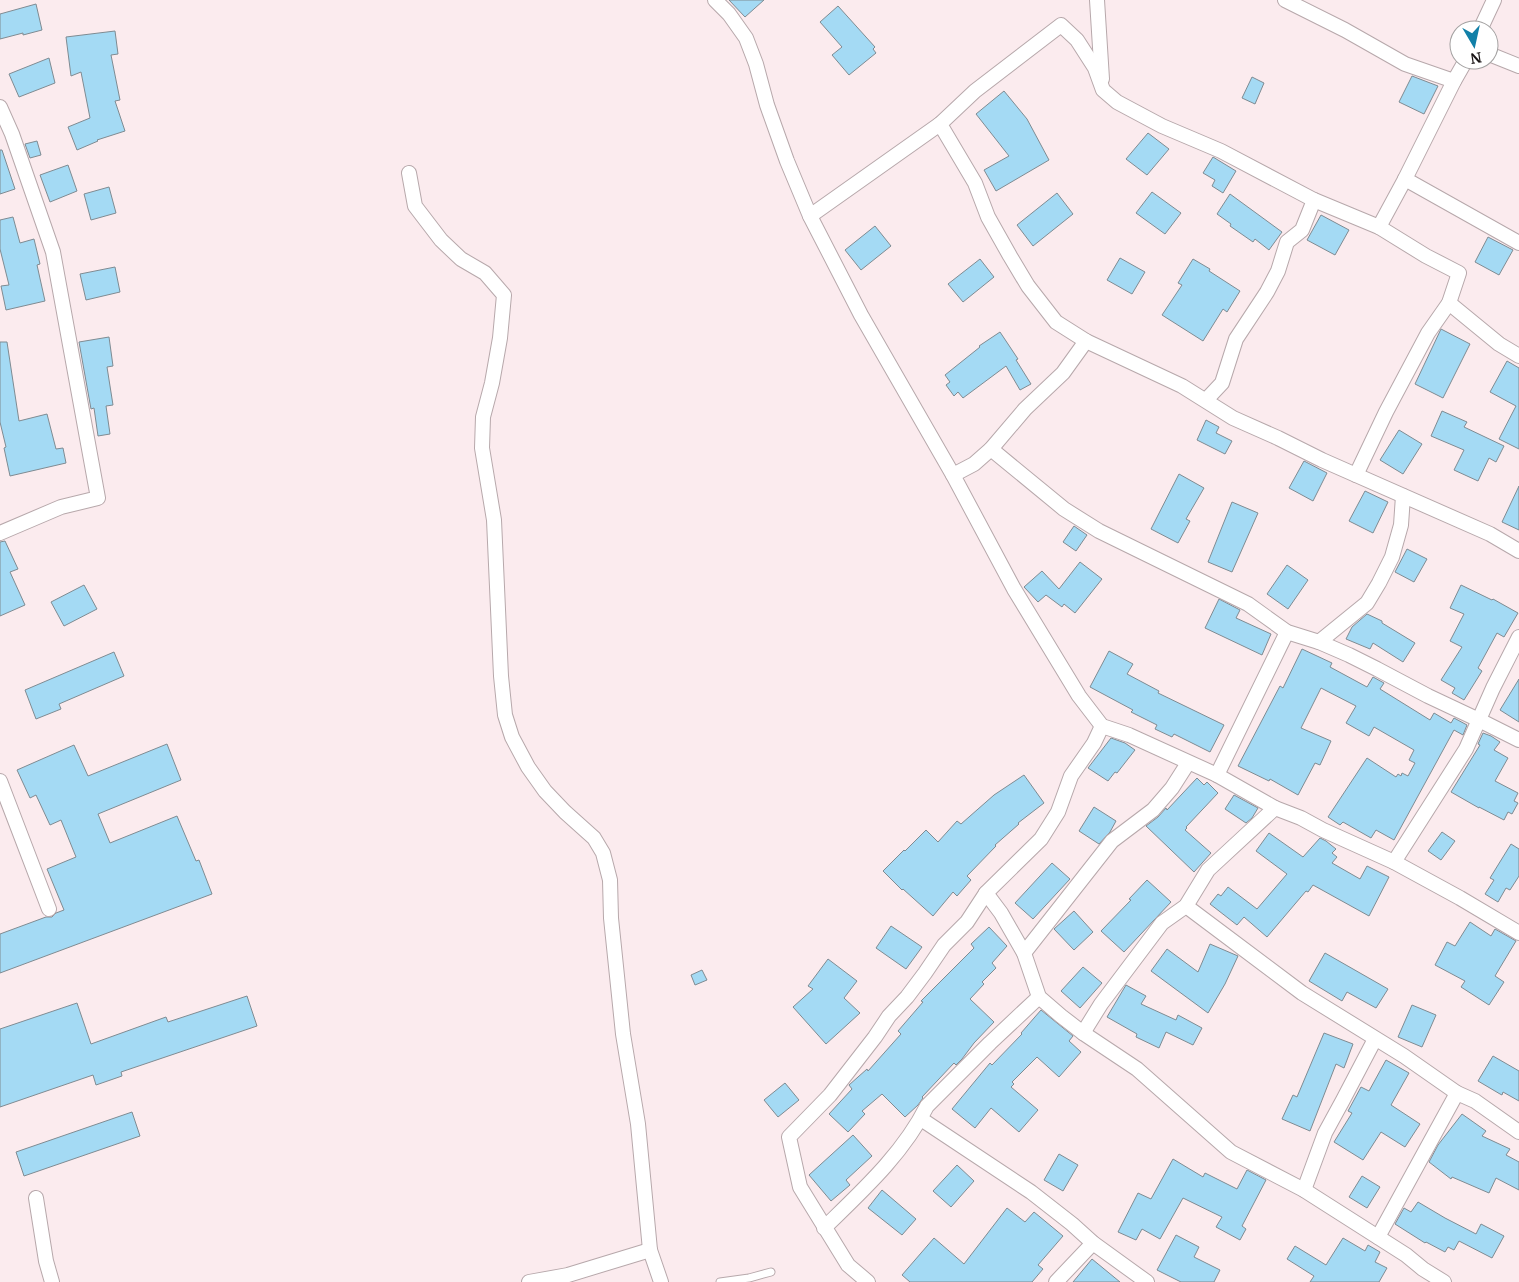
<svg xmlns="http://www.w3.org/2000/svg" width="1519" height="1282" viewBox="0 0 1519 1282" font-family="Merriweather,serif">
<style>
.building{fill:#a4daf4;stroke:#7f8b92}
.lines{fill:none;stroke-linecap:round;stroke-linejoin:round}
.service-casing{stroke:#b7a8ab;stroke-width:9}
.minor-casing{stroke:#b7a8ab;stroke-width:16}
.service{stroke:#fff;stroke-width:7}
.minor{stroke:#fff;stroke-width:14}
</style>
<rect width="100%" height="100%" fill="#fbebee"/>
<g class="building">
<polygon points="729,0 764,0 745,17"/>
<polygon points="36,4 42,30 23,35 23,33 0,39 0,14"/>
<polygon points="838,6 875,47 873,49 876,53 849,75 832,55 842,47 820,22"/>
<polygon points="115,31 118,54 111,55 120,100 115,101 125,131 97,140 98,141 77,150 68,127 90,118 81,72 71,76 66,37"/>
<polygon points="49,58 55,83 19,97 9,74"/>
<polygon points="1412,76 1438,86 1424,114 1399,102"/>
<polygon points="1252,77 1264,83 1255,104 1242,98"/>
<polygon points="1004,91 1027,119 1049,160 996,191 984,170 1009,156 976,114"/>
<polygon points="1148,133 1169,149 1147,175 1126,159"/>
<polygon points="37,141 41,155 30,158 25,144"/>
<polygon points="0,150 2,150 15,189 0,194"/>
<polygon points="1213,157 1236,171 1223,193 1212,186 1215,180 1203,173"/>
<polygon points="68,165 77,191 50,202 40,175"/>
<polygon points="109,187 116,213 91,220 84,194"/>
<polygon points="1152,192 1181,213 1165,234 1136,213"/>
<polygon points="1057,193 1073,214 1033,246 1017,225"/>
<polygon points="1230,194 1282,232 1269,250 1255,239 1253,242 1230,226 1231,224 1217,214"/>
<polygon points="1321,215 1349,230 1335,255 1307,240"/>
<polygon points="13,217 20,243 34,239 40,264 37,265 45,301 6,310 1,286 9,285 0,249 0,220"/>
<polygon points="875,226 891,246 861,270 845,250"/>
<polygon points="1488,237 1513,250 1499,275 1475,262"/>
<polygon points="1120,258 1145,272 1132,294 1107,280"/>
<polygon points="980,259 994,277 963,302 948,284"/>
<polygon points="1193,259 1210,269 1209,271 1240,291 1227,312 1223,309 1203,341 1162,315 1182,285 1178,283"/>
<polygon points="115,267 120,292 86,300 80,274"/>
<polygon points="1441,329 1470,344 1443,398 1415,384"/>
<polygon points="1000,332 1018,359 1016,360 1031,384 1020,390 1006,366 963,398 958,392 954,396 946,385 950,382 945,375 980,347 979,346"/>
<polygon points="109,337 113,366 107,367 113,405 106,406 110,434 98,436 94,408 91,409 79,342"/>
<polygon points="0,342 7,342 19,421 47,414 56,449 63,448 66,463 10,476 4,448 6,447 0,422"/>
<polygon points="1507,361 1519,368 1519,449 1499,439 1516,406 1490,392"/>
<polygon points="1442,411 1467,422 1464,427 1504,446 1496,462 1489,458 1478,481 1454,470 1464,450 1431,436"/>
<polygon points="1206,420 1219,427 1216,433 1232,441 1225,454 1197,440"/>
<polygon points="1399,430 1422,444 1403,474 1380,460"/>
<polygon points="1304,461 1327,473 1313,501 1289,488"/>
<polygon points="1179,474 1204,488 1186,519 1190,521 1178,543 1151,529"/>
<polygon points="1519,486 1519,530 1502,522"/>
<polygon points="1365,491 1388,502 1373,533 1349,521"/>
<polygon points="1232,502 1258,513 1232,572 1208,562"/>
<polygon points="1074,526 1087,535 1076,551 1063,542"/>
<polygon points="5,541 18,569 10,572 25,605 0,616 0,542"/>
<polygon points="1407,549 1427,559 1414,582 1395,572"/>
<polygon points="1080,562 1102,579 1075,613 1064,604 1062,607 1046,595 1038,602 1024,587 1042,571 1059,589"/>
<polygon points="1287,565 1308,580 1288,609 1267,594"/>
<polygon points="84,585 97,609 64,626 51,602"/>
<polygon points="1461,585 1492,600 1493,599 1518,613 1504,637 1497,633 1478,668 1482,671 1464,700 1452,693 1455,688 1441,680 1462,647 1450,641 1464,614 1450,608"/>
<polygon points="1219,599 1240,610 1236,618 1271,634 1262,655 1205,628"/>
<polygon points="1367,614 1382,621 1382,623 1415,643 1403,662 1373,643 1370,649 1346,639 1352,627"/>
<polygon points="1302,649 1332,663 1330,667 1367,687 1373,677 1384,683 1380,689 1430,720 1434,713 1451,723 1454,718 1467,725 1463,735 1454,730 1394,840 1376,830 1371,838 1343,822 1340,825 1328,817 1367,758 1396,777 1398,774 1401,776 1402,773 1408,776 1415,763 1409,760 1414,750 1374,727 1369,736 1346,723 1356,706 1321,688 1301,728 1331,741 1320,765 1315,763 1298,795 1270,779 1269,781 1238,766 1280,686 1283,688"/>
<polygon points="1109,651 1133,664 1127,674 1159,691 1158,693 1224,725 1210,752 1174,734 1172,737 1155,729 1157,725 1131,712 1133,710 1090,687"/>
<polygon points="114,652 124,676 59,704 61,709 36,719 25,690"/>
<polygon points="1519,679 1519,722 1500,710"/>
<polygon points="1483,733 1491,736 1500,742 1494,750 1508,758 1495,781 1518,793 1514,801 1518,803 1512,814 1508,812 1504,820 1479,807 1479,808 1451,792 1480,745 1478,744"/>
<polygon points="1111,738 1125,743 1135,750 1117,773 1115,772 1108,781 1088,768"/>
<polygon points="167,744 181,780 98,814 110,843 177,816 196,861 199,860 212,894 0,973 0,934 46,917 52,917 56,913 64,910 47,869 76,857 61,820 50,825 36,795 30,798 17,770 74,745 88,776"/>
<polygon points="1024,775 1044,803 1018,823 1019,824 995,845 996,846 967,876 971,880 957,896 953,892 933,916 903,889 902,890 883,871 904,850 905,851 926,830 938,842 957,821 961,824 994,795"/>
<polygon points="1197,778 1204,785 1207,782 1218,793 1186,827 1187,828 1185,830 1211,853 1194,872 1146,826 1158,817 1166,808 1167,810"/>
<polygon points="1234,795 1258,808 1252,818 1246,823 1225,809"/>
<polygon points="1094,807 1116,821 1110,832 1099,844 1079,831"/>
<polygon points="1442,832 1455,841 1441,860 1428,851"/>
<polygon points="1269,833 1303,857 1320,838 1326,841 1336,849 1332,853 1337,857 1332,863 1360,879 1367,866 1389,877 1369,916 1313,885 1308,892 1306,891 1267,937 1244,917 1237,925 1210,904 1218,894 1221,896 1228,887 1257,909 1287,874 1256,851"/>
<polygon points="1511,844 1519,849 1519,876 1510,890 1506,888 1498,902 1485,894 1494,880 1490,878"/>
<polygon points="1052,863 1070,879 1033,919 1015,903"/>
<polygon points="1147,880 1171,902 1124,952 1101,931 1131,900 1129,899"/>
<polygon points="1074,911 1093,932 1074,950 1054,929"/>
<polygon points="1470,922 1491,936 1495,929 1516,941 1495,976 1504,982 1489,1005 1461,987 1465,981 1435,965 1447,942 1455,946"/>
<polygon points="891,926 922,947 906,969 876,948"/>
<polygon points="989,927 1007,946 992,963 996,968 982,982 984,984 970,999 994,1022 974,1043 962,1059 956,1065 954,1063 922,1097 923,1098 918,1105 905,1117 882,1094 862,1111 865,1114 848,1132 829,1114 852,1089 849,1085 867,1069 868,1071 901,1034 898,1031 923,1002 921,1001 974,948 971,944"/>
<polygon points="1210,944 1238,956 1225,984 1208,1013 1151,971 1167,949 1198,972"/>
<polygon points="1325,953 1388,989 1376,1008 1347,992 1342,1001 1309,981"/>
<polygon points="828,959 857,981 844,998 860,1013 826,1044 793,1007 813,989 808,986"/>
<polygon points="1083,967 1102,983 1080,1008 1061,991"/>
<polygon points="702,970 707,980 695,985 691,975"/>
<polygon points="1126,985 1146,996 1141,1004 1176,1020 1178,1015 1202,1028 1193,1045 1166,1032 1159,1048 1136,1037 1137,1034 1107,1017"/>
<polygon points="247,996 257,1026 121,1072 122,1076 96,1085 93,1075 0,1107 0,1029 77,1003 91,1044 166,1017 168,1022"/>
<polygon points="1412,1005 1436,1015 1422,1047 1398,1037"/>
<polygon points="1041,1010 1073,1036 1069,1041 1081,1052 1059,1077 1037,1057 1012,1082 1014,1084 1011,1087 1038,1110 1019,1132 991,1108 975,1128 952,1109 990,1063 992,1065 1022,1034 1021,1033"/>
<polygon points="1324,1033 1353,1044 1344,1068 1336,1064 1310,1131 1282,1119 1293,1095 1297,1097"/>
<polygon points="1493,1056 1519,1071 1519,1101 1503,1092 1502,1095 1500,1094 1478,1081"/>
<polygon points="1386,1060 1409,1073 1391,1105 1420,1124 1405,1147 1381,1132 1363,1160 1334,1142 1352,1113 1348,1111 1361,1087 1369,1091"/>
<polygon points="785,1083 799,1100 778,1117 764,1100"/>
<polygon points="132,1112 140,1136 24,1176 16,1152"/>
<polygon points="1462,1114 1486,1131 1482,1136 1510,1149 1506,1155 1519,1162 1519,1190 1496,1178 1489,1193 1452,1177 1451,1179 1429,1162 1438,1145"/>
<polygon points="853,1135 872,1156 846,1180 850,1185 831,1201 809,1175"/>
<polygon points="1059,1154 1078,1165 1063,1191 1044,1180"/>
<polygon points="1173,1159 1203,1177 1205,1173 1237,1189 1247,1170 1266,1180 1242,1226 1246,1229 1240,1240 1216,1227 1222,1217 1183,1198 1160,1239 1142,1229 1136,1240 1118,1232 1138,1193 1151,1199"/>
<polygon points="957,1165 974,1181 951,1207 933,1191"/>
<polygon points="1362,1176 1380,1187 1367,1208 1349,1197"/>
<polygon points="882,1190 916,1219 902,1235 868,1208"/>
<polygon points="1418,1202 1445,1218 1476,1234 1481,1224 1504,1236 1492,1258 1459,1241 1454,1250 1448,1247 1445,1252 1426,1242 1425,1243 1395,1224 1404,1208 1411,1212"/>
<polygon points="1007,1208 1025,1222 1034,1212 1063,1236 1038,1265 1043,1269 1032,1282 910,1282 902,1275 934,1238 964,1264"/>
<polygon points="1176,1235 1199,1247 1194,1257 1220,1270 1214,1282 1181,1282 1157,1270"/>
<polygon points="1343,1238 1365,1251 1368,1245 1380,1252 1375,1262 1387,1268 1379,1282 1310,1282 1314,1276 1287,1259 1295,1246 1326,1265"/>
<polygon points="1092,1259 1120,1282 1073,1282"/>
</g>
<g class="lines">
<g class="service-casing">
<polyline id="service" points="720,1282 749,1278 771,1272"/>
</g>
<g class="minor-casing">
<g id="minor">
<polyline points="715,0 729,14 746,38 756,64 767,105 787,161 810,216 861,315 953,475 1014,589 1079,696 1102,726 1129,735 1217,775 1275,808 1301,818 1323,830 1394,862 1460,898 1519,933"/>
<polyline points="1097,0 1102,79"/>
<polyline points="1285,0 1345,30 1405,64 1454,81"/>
<polyline points="1480,30 1494,0"/>
<polyline points="1489,54 1519,66"/>
<polyline points="0,107 12,134 53,252 98,498 61,507 0,533"/>
<polyline points="940,124 975,183 988,217 1010,256 1028,286 1056,322 1086,341 1182,386 1233,418 1278,438 1322,460 1490,534 1519,551"/>
<polyline points="409,173 415,206 441,240 461,259 485,273 504,295 500,338 492,383 483,417 482,448 494,520 501,676 505,715 512,737 528,767 545,791 565,812 594,838 603,853 610,880 611,918 623,1034 638,1124 650,1250 661,1282"/>
<polyline points="1405,179 1519,243"/>
<polyline points="810,216 940,124 975,91 1061,25 1077,40 1095,68 1103,90 1117,102 1162,126 1221,151 1314,200 1379,227 1426,256 1459,273 1449,303 1428,333 1386,412 1356,475"/>
<polyline points="1379,227 1405,179 1454,81 1466,60"/>
<polyline points="1449,303 1499,344 1519,356"/>
<polyline points="1206,400 1222,383 1236,339 1267,292 1278,271 1287,242 1302,230 1314,200"/>
<polyline points="991,449 1064,509 1099,531 1248,604 1287,632 1319,642 1349,655 1377,669 1428,696 1479,720 1519,740"/>
<polyline points="953,475 974,464 991,449 1025,409 1063,373 1086,341"/>
<polyline points="1319,642 1367,603 1379,583 1392,557 1401,525 1403,496"/>
<polyline points="1217,775 1287,632"/>
<polyline points="0,781 49,909"/>
<polyline points="1394,862 1466,749 1493,688 1519,637"/>
<polyline points="986,893 1001,913 1024,953 1039,997 1061,1016 1083,1033 1137,1069 1231,1152 1304,1190 1406,1255 1423,1269 1444,1282"/>
<polyline points="1186,906 1302,993 1404,1056 1457,1093 1475,1101 1519,1132"/>
<polyline points="1024,953 1112,841 1153,810 1172,788 1188,763"/>
<polyline points="1083,1033 1101,1004 1162,923 1186,906 1208,870 1275,808"/>
<polyline points="921,1119 1031,1192 1072,1224 1093,1243 1147,1282"/>
<polyline points="1304,1190 1325,1133 1343,1100 1375,1039"/>
<polyline points="36,1198 46,1261 52,1282"/>
<path d="M824,1228c38,-37 79,-74 103,-122l63,-63 49,-46"/>
<polyline points="1378,1237 1457,1093"/>
<polyline points="529,1282 568,1275 650,1250"/>
<polyline points="868,1282 848,1265 800,1187 789,1137 830,1095 875,1037 889,1016 907,997 925,973 944,945 967,922 986,893 1041,839 1058,812 1071,776 1094,743 1102,726"/>
<polyline points="1056,1282 1093,1243"/>
</g>
</g>
<use href="#service" class="service"/>
<use href="#minor" class="minor"/>
</g>
<g transform="translate(1474 45) rotate(171)"><circle r="24" fill="#ffffff" stroke="#a3a1a1"/>
<path d="M0-4L9 19L0 12L-9 19Z" fill="#1280a8"/>
<text y="-8" font-size="14" font-weight="bold" text-anchor="middle" fill="#181314">N</text>
</g>
</svg>
